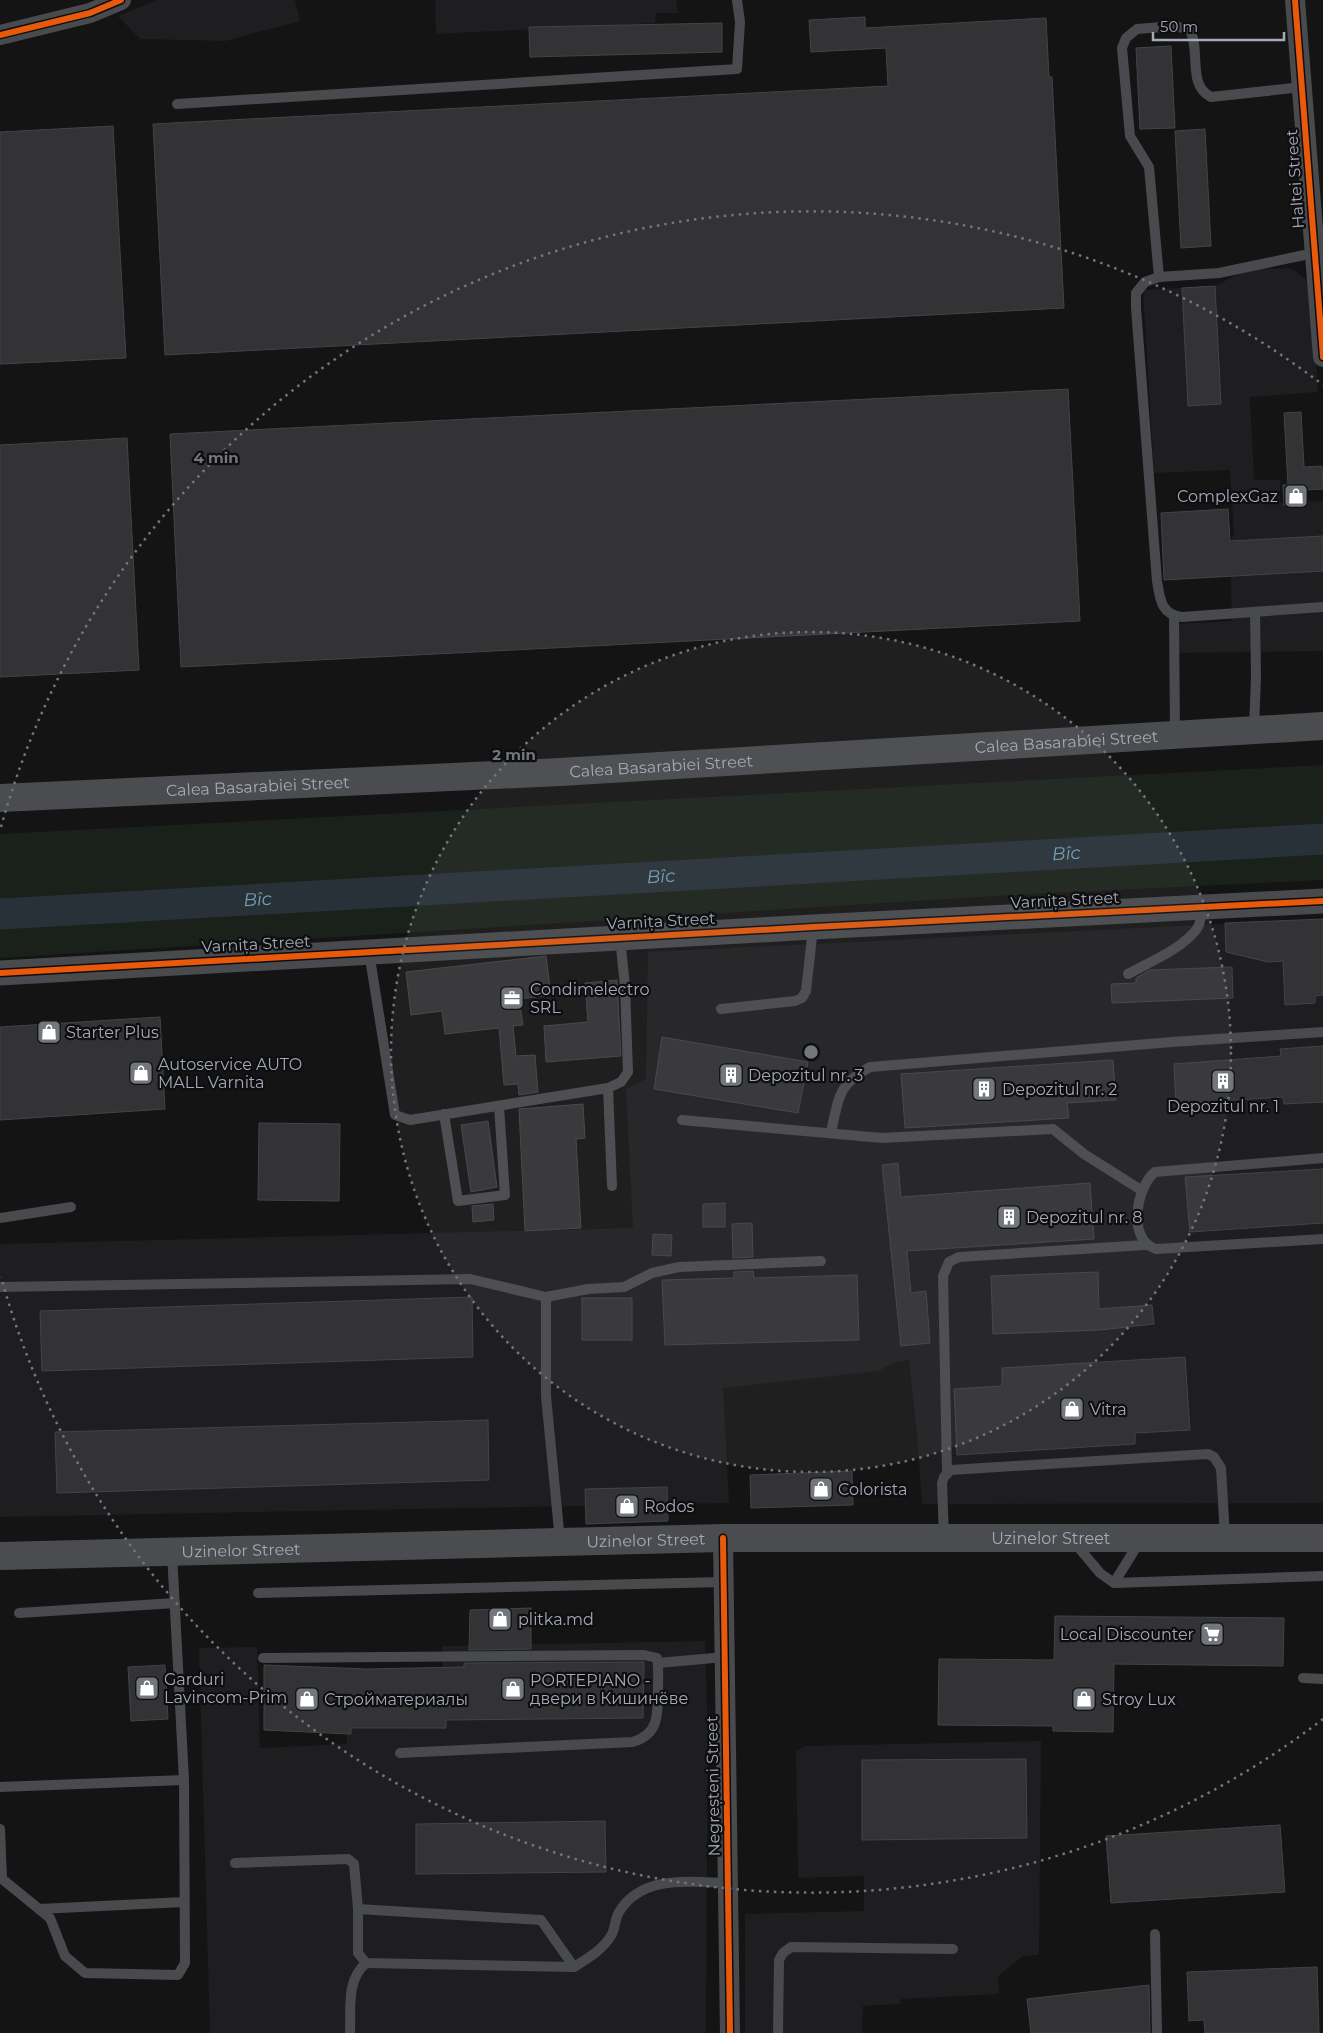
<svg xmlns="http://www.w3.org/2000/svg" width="1323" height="2033" viewBox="0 0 1323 2033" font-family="Montserrat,sans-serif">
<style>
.built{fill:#1e1e20}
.green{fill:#1a211a}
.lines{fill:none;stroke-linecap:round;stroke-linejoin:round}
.river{stroke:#273137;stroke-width:31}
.building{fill:#333335;stroke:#424448}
.service{stroke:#484a4d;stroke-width:10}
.minor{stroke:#484a4d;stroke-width:20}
.tertiary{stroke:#484a4d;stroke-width:25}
.primary{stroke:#4a4c4f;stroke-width:28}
.cycleway-casing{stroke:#0e0e10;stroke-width:9}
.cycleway{stroke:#e8590c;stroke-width:6}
.ring{fill:none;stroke:#72767d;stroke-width:2.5;stroke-dasharray:2.5 5}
.labels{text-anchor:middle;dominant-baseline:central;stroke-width:4.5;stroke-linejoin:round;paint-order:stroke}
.street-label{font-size:16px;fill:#a4abb6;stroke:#0e0e10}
.poi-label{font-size:16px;fill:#a4abb6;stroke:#0e0e10;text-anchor:start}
.water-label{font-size:18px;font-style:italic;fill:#789eb4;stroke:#0e0e10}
.centre{fill:#72767d;stroke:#0e0e10;stroke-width:2.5}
.ring-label{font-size:15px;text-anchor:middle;font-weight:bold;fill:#72767d;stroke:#0e0e10;stroke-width:4.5;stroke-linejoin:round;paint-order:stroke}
</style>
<rect width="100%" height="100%" fill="#141414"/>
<g class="built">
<polygon points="157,0 295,0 300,21 225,41 140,39 118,16"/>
<polygon points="435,0 681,0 676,1 678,13 656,13 655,23 436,34"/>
<polygon points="1291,268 1306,279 1312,310 1318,392 1250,397 1254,480 1280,480 1280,503 1323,501 1323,651 1177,653 1175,624 1232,621 1230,542 1234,534 1230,470 1154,473 1143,290 1215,286 1246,270"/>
<polygon points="1323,919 1323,1503 922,1504 917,1434 909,1360 895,1362 878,1371 723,1388 729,1503 0,1517 0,1244 633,1228 626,1089 646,1079 648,952"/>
<polygon points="705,1641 708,1732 706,2033 210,2033 199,1648 257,1647 260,1748 347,1744 347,1729 445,1728 442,1646"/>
<polygon points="1041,1741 1039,1955 1023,1956 998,1976 999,1994 901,1999 900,2004 863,2006 862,2033 745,2033 745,1914 864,1911 864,1876 798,1878 796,1752 805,1746"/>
</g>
<polygon class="green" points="1323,765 1323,880 1011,895 0,958 0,834"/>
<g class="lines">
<path class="river" id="s1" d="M0,914l1323,-75"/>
</g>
<g class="building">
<polygon points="865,17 865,28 1046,18 1049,77 1052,77 1064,308 165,355 153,124 888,86 886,48 811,52 809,20"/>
<polygon points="722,23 722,52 530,57 529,27"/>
<polygon points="1171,46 1175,128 1140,129 1136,48"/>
<polygon points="113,126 126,358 0,364 0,132"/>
<polygon points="1205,129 1211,246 1181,248 1175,131"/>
<polygon points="1215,286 1221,404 1188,406 1182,288"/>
<polygon points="1068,389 1080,621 181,667 170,434"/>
<polygon points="1301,412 1304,467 1322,466 1323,489 1303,490 1304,504 1284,505 1283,485 1288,485 1284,413"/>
<polygon points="127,438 139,670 0,677 0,445"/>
<polygon points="1228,509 1230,541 1323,536 1323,571 1164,580 1161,513"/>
<polygon points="1323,919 1323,995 1315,996 1315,1003 1285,1005 1283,961 1268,962 1226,952 1225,923"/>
<polygon points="546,956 551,995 519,999 523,1025 513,1026 516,1056 535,1055 538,1092 519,1095 518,1084 504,1085 499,1028 445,1034 442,1011 411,1015 406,972"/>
<polygon points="1232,967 1233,998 1112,1003 1111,984 1136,983 1136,978 1150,970"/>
<polygon points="617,980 621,1056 546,1062 544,1026 588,1022 585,983"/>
<polygon points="160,1017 165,1109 0,1120 0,1027"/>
<polygon points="662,1037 808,1062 798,1113 654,1089"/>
<polygon points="1323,1046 1323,1102 1284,1104 1283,1097 1176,1104 1174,1064 1281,1056 1280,1049"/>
<polygon points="1113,1060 1116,1100 1067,1103 1069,1118 905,1128 901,1074"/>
<polygon points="583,1104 585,1138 576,1139 581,1228 525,1231 519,1109"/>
<polygon points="488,1121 497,1187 471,1192 461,1125"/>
<polygon points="259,1123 340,1124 339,1201 258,1200"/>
<polygon points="898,1163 901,1197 1090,1183 1094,1239 907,1251 911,1293 926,1291 930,1343 901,1346 882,1165"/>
<polygon points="1323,1169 1323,1223 1190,1232 1185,1177"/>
<polygon points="725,1203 725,1227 703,1227 703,1204"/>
<polygon points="493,1204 494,1220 473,1222 472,1206"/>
<polygon points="752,1223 753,1257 733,1258 732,1224"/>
<polygon points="653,1234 672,1235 671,1256 652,1255"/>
<polygon points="753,1271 754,1278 857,1275 859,1340 665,1345 662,1280 734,1278 734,1272"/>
<polygon points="1098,1272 1099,1309 1152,1305 1154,1324 1100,1330 993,1334 991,1276"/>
<polygon points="472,1297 473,1357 42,1371 40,1311"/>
<rect x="582" y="1298" width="50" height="42"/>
<polygon points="1185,1357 1190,1430 1135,1433 1135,1444 957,1455 954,1389 1002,1386 1002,1368"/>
<polygon points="488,1420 489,1480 57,1493 55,1432"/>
<polygon points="852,1471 853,1505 751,1508 750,1475"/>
<polygon points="667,1487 668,1521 586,1524 585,1489"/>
<polygon points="531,1608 531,1649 469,1650 470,1610"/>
<polygon points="1055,1616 1284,1618 1283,1666 1114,1664 1113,1732 1053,1731 1053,1726 938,1725 939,1659 1054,1660"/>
<polygon points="644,1662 643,1718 446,1720 446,1728 351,1728 351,1734 264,1730 264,1665 367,1669 464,1667 464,1663"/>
<polygon points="165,1665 168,1719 131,1721 128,1667"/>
<polygon points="1026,1759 1027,1838 862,1840 862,1760"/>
<polygon points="605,1821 606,1872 416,1874 416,1824"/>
<polygon points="1280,1825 1285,1892 1111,1903 1106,1836"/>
<polygon points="1317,1967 1319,2033 1205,2033 1204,2020 1189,2021 1187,1972"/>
<polygon points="1149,1985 1150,2033 1031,2033 1027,1999"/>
</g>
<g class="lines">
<g class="service">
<polyline points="177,104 737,69 740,22 737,0"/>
<path d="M1314,253l-95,20 -60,4 -14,5 -9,11v15l21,273c3,18 4,34 25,36l141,-10"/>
<path d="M1159,277l-10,-110 -19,-31 -8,-88 4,-10 11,-9 38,-3 15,4c11,22 -3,55 21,67l92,-10"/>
<polyline points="1174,616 1175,735"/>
<polyline points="1254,728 1256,677 1255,612"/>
<polyline points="369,952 395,1115 410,1120 608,1088 621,1082 628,1072 625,986 620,938"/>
<path d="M1128,974c20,-11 58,-27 70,-47 3,-6 3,-13 5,-19"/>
<polyline points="721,1009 795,1001 802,998 806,991 813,928"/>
<polyline points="608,1088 612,1186"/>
<polyline points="444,1114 458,1201 505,1195 499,1106"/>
<polyline points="682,1120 882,1138 1053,1129 1084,1154 1141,1190"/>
<path d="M831,1132c8,-34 6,-47 39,-65l302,-25 151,-10"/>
<path d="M1323,1158l-168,14c-19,15 -28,69 1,77l167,-10"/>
<polyline points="0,1218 71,1207"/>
<polyline points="0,1287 470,1279 546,1297 546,1396 560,1541"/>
<polyline points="546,1297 588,1289 624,1287 652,1273 679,1267 821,1261"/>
<polyline points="947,1472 943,1276 949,1262 959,1257 1145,1245"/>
<polyline points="944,1537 942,1483 944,1477 951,1470 1208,1454 1214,1457 1221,1468 1225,1537"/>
<polyline points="1074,1542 1100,1573 1114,1583 1323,1576"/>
<polyline points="1114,1583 1140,1541"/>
<polyline points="258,1593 724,1582"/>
<polyline points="19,1613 175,1603"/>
<path d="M263,1658l381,-3 13,3c2,10 1,21 1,31 0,25 1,46 -26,53l-232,11"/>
<polyline points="658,1663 725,1657"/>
<polyline points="1303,1678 1323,1679"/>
<polyline points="0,1787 184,1780"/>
<polyline points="0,1829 2,1879 50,1918 65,1956 85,1973 178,1975 185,1963 184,1780 172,1553"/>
<path d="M235,1863l113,-4 6,5 4,45v44l8,10 208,4c14,-9 30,-18 38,-33 3,-6 3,-15 7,-22 23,-38 72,-30 109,-29"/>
<polyline points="39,1909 184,1902"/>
<polyline points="358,1909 541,1920 574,1967"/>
<polyline points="1155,1934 1157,2033"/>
<path d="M350,2033c1,-24 -4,-53 16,-70"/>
<polyline points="778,2033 779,1960 783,1953 791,1947 953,1949"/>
</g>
<g class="minor">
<polyline points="1295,0 1323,357"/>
<polyline points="0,35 90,13 121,0"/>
<polyline points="723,1538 730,2033"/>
</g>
<polyline class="tertiary" points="0,973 813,927 1323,901"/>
<g class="primary">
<path id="s2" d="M0,798l560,-26 763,-46"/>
<path id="s3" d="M0,1556l723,-18h600"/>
</g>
<g class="cycleway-casing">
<g id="cycleway">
<polyline points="1295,0 1323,357"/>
<polyline points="0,35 90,13 121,0"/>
<polyline points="0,973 813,927 1323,901"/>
<polyline points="723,1538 730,2033"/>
</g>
</g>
<use href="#cycleway" class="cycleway"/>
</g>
<circle cx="811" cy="1052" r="420" fill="#72767d" fill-opacity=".12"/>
<g class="ring">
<circle cx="811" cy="1052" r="420"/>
<path d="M1323 1719A841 841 0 0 1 1 1277M1 827A841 841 0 0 1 1323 385"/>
</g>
<defs>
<g id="shop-square" transform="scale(1.25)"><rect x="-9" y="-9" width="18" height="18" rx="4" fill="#72767d" stroke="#0e0e10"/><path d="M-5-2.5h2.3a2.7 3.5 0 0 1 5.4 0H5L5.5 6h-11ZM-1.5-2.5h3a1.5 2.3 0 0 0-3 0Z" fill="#fff"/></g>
<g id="office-square" transform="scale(1.25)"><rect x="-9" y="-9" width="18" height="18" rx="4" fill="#72767d" stroke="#0e0e10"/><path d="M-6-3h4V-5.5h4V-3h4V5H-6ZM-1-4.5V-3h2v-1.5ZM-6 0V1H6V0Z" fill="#fff"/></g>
<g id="building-square" transform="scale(1.25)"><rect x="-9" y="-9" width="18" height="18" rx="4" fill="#72767d" stroke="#0e0e10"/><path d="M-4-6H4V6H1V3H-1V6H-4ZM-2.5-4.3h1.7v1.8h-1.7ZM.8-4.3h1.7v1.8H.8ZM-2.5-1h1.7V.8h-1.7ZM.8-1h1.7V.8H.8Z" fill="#fff"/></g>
<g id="supermarket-square" transform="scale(1.25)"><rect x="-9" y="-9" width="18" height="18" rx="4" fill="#72767d" stroke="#0e0e10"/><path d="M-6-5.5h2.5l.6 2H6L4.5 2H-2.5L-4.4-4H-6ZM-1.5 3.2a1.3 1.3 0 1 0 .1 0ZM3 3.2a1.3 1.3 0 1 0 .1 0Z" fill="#fff"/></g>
</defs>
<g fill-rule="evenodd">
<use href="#shop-square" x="1296" y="496"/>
<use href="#office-square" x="512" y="998"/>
<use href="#shop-square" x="49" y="1032"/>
<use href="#shop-square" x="141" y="1073"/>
<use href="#building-square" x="731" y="1075"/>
<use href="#building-square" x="1223" y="1081"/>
<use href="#building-square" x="984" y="1089"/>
<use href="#building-square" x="1009" y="1217"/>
<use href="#shop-square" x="1072" y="1409"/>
<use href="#shop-square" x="821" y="1489"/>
<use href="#shop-square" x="627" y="1506"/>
<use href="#shop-square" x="500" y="1619"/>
<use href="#supermarket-square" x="1212" y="1634"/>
<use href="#shop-square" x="147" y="1688"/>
<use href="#shop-square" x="513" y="1689"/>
<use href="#shop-square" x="307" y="1699"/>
<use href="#shop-square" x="1084" y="1699"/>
</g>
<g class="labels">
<g class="street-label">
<text transform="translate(1295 179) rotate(-94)">Haltei Street</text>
<text stroke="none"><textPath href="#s2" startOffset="1068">Calea Basarabiei Street</textPath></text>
<text stroke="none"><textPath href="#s2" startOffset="662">Calea Basarabiei Street</textPath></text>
<text stroke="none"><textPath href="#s2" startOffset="258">Calea Basarabiei Street</textPath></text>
<text transform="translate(1065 900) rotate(-3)">Varnița Street</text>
<text transform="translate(661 921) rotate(-3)">Varnița Street</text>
<text transform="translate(256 944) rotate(-3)">Varnița Street</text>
<text stroke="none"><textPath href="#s3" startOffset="1051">Uzinelor Street</textPath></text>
<text stroke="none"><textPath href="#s3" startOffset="646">Uzinelor Street</textPath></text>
<text stroke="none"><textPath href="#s3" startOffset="241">Uzinelor Street</textPath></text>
<text transform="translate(713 1786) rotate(-91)">Negreșteni Street</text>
</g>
<g class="poi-label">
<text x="1278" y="496" text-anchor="end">ComplexGaz</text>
<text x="530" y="989">Condimelectro<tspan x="530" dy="18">SRL</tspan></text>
<text x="66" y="1032">Starter Plus</text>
<text x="158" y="1064">Autoservice AUTO<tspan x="158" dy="18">MALL Varnita</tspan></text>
<text x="748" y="1075">Depozitul nr. 3</text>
<text x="1002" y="1089">Depozitul nr. 2</text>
<text x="1223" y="1106" text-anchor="middle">Depozitul nr. 1</text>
<text x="1026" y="1217">Depozitul nr. 8</text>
<text x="1090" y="1409">Vitra</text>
<text x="838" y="1489">Colorista</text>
<text x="644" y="1506">Rodos</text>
<text x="518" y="1619">plitka.md</text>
<text x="1194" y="1634" text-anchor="end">Local Discounter</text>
<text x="164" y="1679">Garduri<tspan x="164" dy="18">Lavincom-Prim</tspan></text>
<text x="530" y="1680">PORTEPIANO -<tspan x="530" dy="18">двери в Кишинёве</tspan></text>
<text x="324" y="1699">Стройматериалы</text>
<text x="1102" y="1699">Stroy Lux</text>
</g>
<g class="water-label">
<text stroke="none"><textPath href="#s1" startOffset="1068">Bîc</textPath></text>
<text stroke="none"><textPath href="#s1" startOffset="662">Bîc</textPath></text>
<text stroke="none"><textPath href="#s1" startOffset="258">Bîc</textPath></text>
</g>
</g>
<circle cx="811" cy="1052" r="8" class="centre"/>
<g class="ring-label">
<text x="216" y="463">4 min</text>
<text x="514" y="760">2 min</text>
</g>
<path d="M1153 32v8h131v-8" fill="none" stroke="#a4abb6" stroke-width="2.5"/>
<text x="1160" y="32" font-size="15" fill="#a4abb6" stroke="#0e0e10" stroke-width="4" paint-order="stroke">50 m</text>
</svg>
